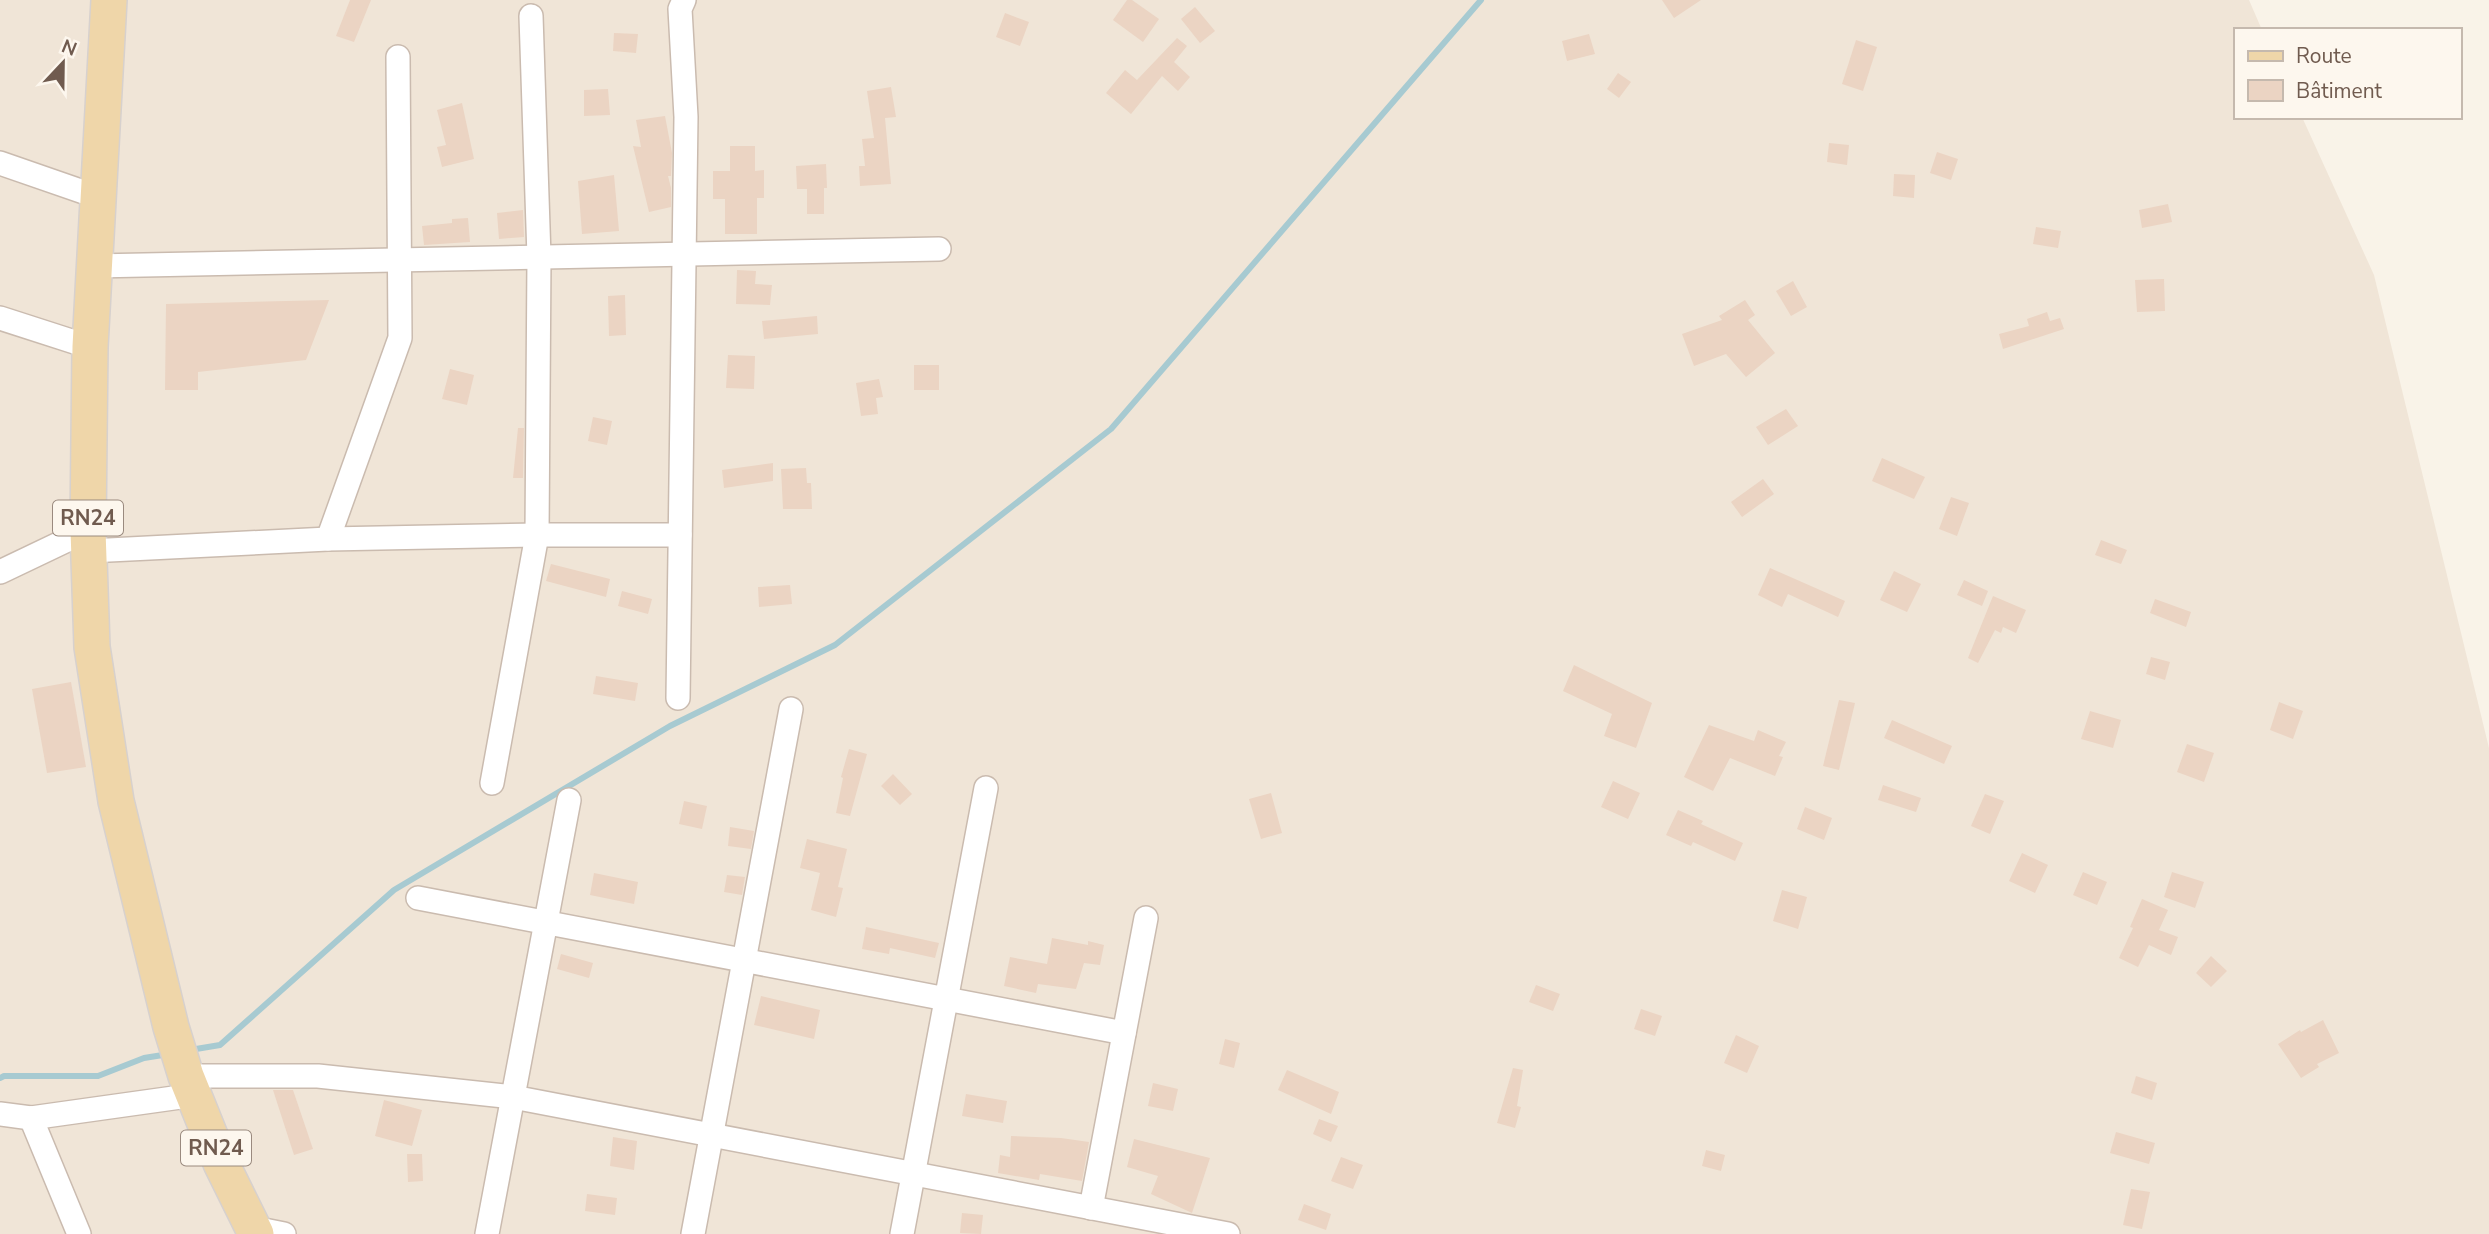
<svg xmlns="http://www.w3.org/2000/svg" width="2489" height="1234" viewBox="0 0 2489 1234" font-family="'Nunito Sans',sans-serif">
<style>
.residential{fill:#f0e5d7}
.lines{fill:none;stroke-linecap:round;stroke-linejoin:round}
.stream{stroke:#a7cad1;stroke-width:6}
.building{fill:#ebd4c3}
.street-casing{stroke:#cabbaf;stroke-width:26}
.primary-casing{stroke:#d7d1ce;stroke-width:38}
.street{stroke:#fff;stroke-width:23}
.primary{stroke:#efd6a9;stroke-width:35}
.labels{text-anchor:middle;dominant-baseline:central;stroke-width:5;stroke-linejoin:round;paint-order:stroke}
.shield{fill:#fdf7ee;stroke:#9a8a7f;stroke-width:2}
.shield-label{font-size:21px;font-weight:bold;fill:#705b4f}
</style>
<rect width="100%" height="100%" fill="#f9f3e8"/>
<polygon class="residential" points="0,0 2249,0 2262,30 2235,30 2235,117 2302,117 2374,275 2489,748 2489,1234 0,1234"/>
<g class="lines">
<g class="stream">
<polyline points="190,1050 220,1045 394,890 670,726 835,645 1111,429 1481,0"/>
<polyline points="0,1078 4,1076 98,1076 144,1058 169,1054"/>
</g>
</g>
<g class="building">
<polygon points="350,0 371,0 354,42 336,36"/>
<polygon points="1127,0 1132,0 1159,19 1143,42 1113,20"/>
<polygon points="1662,0 1701,0 1674,18"/>
<polygon points="1195,7 1215,31 1200,43 1181,19"/>
<polygon points="1005,13 1029,22 1020,46 996,37"/>
<polygon points="614,33 638,34 636,53 613,51"/>
<polygon points="1589,34 1595,54 1567,61 1562,41"/>
<polygon points="1177,38 1187,46 1174,62 1190,77 1178,91 1162,76 1131,114 1106,93 1125,70 1137,80"/>
<polygon points="1856,40 1877,47 1863,91 1842,84"/>
<polygon points="1618,73 1631,82 1619,98 1607,89"/>
<polygon points="891,87 896,117 885,118 891,184 860,186 859,166 865,166 862,139 874,138 867,91"/>
<polygon points="608,89 610,115 584,116 584,90"/>
<polygon points="462,103 474,159 442,167 437,147 446,145 437,110"/>
<polygon points="665,116 672,153 671,176 668,176 671,188 671,207 649,212 633,146 641,147 636,120"/>
<polygon points="1829,143 1849,145 1847,165 1827,162"/>
<polygon points="730,146 755,146 755,171 764,170 764,198 757,198 757,234 725,234 725,199 713,199 713,171 730,171"/>
<polygon points="1937,152 1958,159 1951,180 1930,173"/>
<polygon points="826,164 827,188 824,188 824,214 807,214 807,189 797,189 796,166"/>
<polygon points="1894,174 1915,175 1914,198 1893,196"/>
<polygon points="614,175 619,231 582,234 578,181"/>
<polygon points="2168,204 2172,222 2142,228 2139,210"/>
<polygon points="523,210 524,237 499,239 497,213"/>
<polygon points="468,218 470,242 424,245 422,226 452,223 452,219"/>
<polygon points="2036,227 2061,231 2058,248 2033,244"/>
<polygon points="737,270 756,271 755,284 772,285 770,305 736,304"/>
<polygon points="2164,279 2165,311 2137,312 2135,280"/>
<polygon points="1793,281 1807,307 1791,316 1776,291"/>
<polygon points="625,295 626,335 609,336 608,296"/>
<polygon points="329,300 306,360 198,372 198,390 165,390 166,304"/>
<polygon points="1745,300 1755,315 1748,320 1775,353 1746,377 1726,354 1694,366 1682,334 1722,320 1719,316"/>
<polygon points="2047,312 2050,321 2060,318 2064,329 2003,349 1999,334 2029,326 2027,319"/>
<polygon points="817,316 818,334 764,339 762,321"/>
<polygon points="728,355 755,356 754,389 726,388"/>
<rect x="914" y="365" width="25" height="25"/>
<polygon points="450,369 474,375 467,405 442,399"/>
<polygon points="879,379 883,397 876,398 878,414 861,416 856,383"/>
<polygon points="1786,409 1798,426 1768,445 1756,427"/>
<polygon points="593,417 612,421 607,445 588,441"/>
<polygon points="518,428 524,428 523,478 513,478"/>
<polygon points="1882,458 1925,477 1914,499 1872,481"/>
<polygon points="773,463 773,481 724,488 722,470"/>
<polygon points="806,468 807,483 811,483 812,509 783,509 781,469"/>
<polygon points="1763,479 1774,494 1742,517 1731,502"/>
<polygon points="1951,497 1969,503 1957,536 1939,529"/>
<polygon points="2101,540 2127,550 2121,564 2095,555"/>
<polygon points="551,564 610,579 606,597 546,581"/>
<polygon points="1770,568 1845,601 1838,617 1788,594 1782,607 1758,595"/>
<polygon points="1894,571 1921,584 1907,612 1880,600"/>
<polygon points="1964,580 1988,591 1982,606 1957,595"/>
<polygon points="790,585 792,604 759,607 758,587"/>
<polygon points="622,591 652,599 648,614 618,606"/>
<polygon points="1993,596 2026,610 2016,633 2003,627 2001,633 1995,630 1978,663 1968,658"/>
<polygon points="2155,599 2191,612 2186,627 2150,613"/>
<polygon points="2151,657 2170,662 2165,680 2146,674"/>
<polygon points="1574,665 1652,703 1636,748 1604,736 1612,714 1563,691"/>
<polygon points="596,676 638,683 635,701 593,694"/>
<polygon points="71,682 86,767 47,773 32,689"/>
<polygon points="1839,700 1855,703 1839,770 1823,766"/>
<polygon points="2279,702 2303,711 2293,739 2270,730"/>
<polygon points="2090,711 2121,720 2113,748 2081,739"/>
<polygon points="1892,720 1952,746 1944,764 1884,738"/>
<polygon points="1709,725 1754,741 1758,730 1786,742 1779,756 1783,757 1775,776 1730,758 1713,791 1684,777"/>
<polygon points="2187,744 2214,753 2204,782 2177,772"/>
<polygon points="849,749 867,754 850,816 836,813 843,778 841,777"/>
<polygon points="893,774 912,794 900,805 881,786"/>
<polygon points="1613,781 1640,793 1628,819 1601,807"/>
<polygon points="1883,785 1921,798 1916,812 1878,800"/>
<polygon points="1271,793 1282,833 1261,839 1249,799"/>
<polygon points="1985,794 2004,801 1990,834 1971,826"/>
<polygon points="684,801 707,806 702,829 679,824"/>
<polygon points="1805,807 1832,818 1824,840 1797,829"/>
<polygon points="1678,810 1703,821 1701,824 1743,843 1735,861 1693,842 1691,846 1666,835"/>
<polygon points="730,827 754,831 751,849 728,846"/>
<polygon points="807,839 847,849 838,887 843,888 836,917 811,910 820,873 800,868"/>
<polygon points="2022,853 2048,865 2035,893 2009,881"/>
<polygon points="2083,872 2107,882 2097,905 2073,895"/>
<polygon points="2172,872 2204,882 2195,908 2164,897"/>
<polygon points="594,873 638,882 634,904 590,895"/>
<polygon points="727,875 745,877 742,895 724,892"/>
<polygon points="1782,890 1807,897 1798,929 1773,921"/>
<polygon points="2142,899 2168,910 2159,930 2178,937 2171,955 2149,945 2138,967 2119,958 2133,928 2130,927"/>
<polygon points="866,927 939,943 935,958 890,948 889,954 862,949"/>
<polygon points="1052,938 1088,945 1088,941 1104,945 1100,965 1084,963 1076,989 1038,984 1036,993 1004,986 1010,957 1047,964"/>
<polygon points="561,954 593,963 589,978 557,969"/>
<polygon points="2211,956 2227,971 2211,987 2196,973"/>
<polygon points="1536,985 1560,994 1553,1011 1529,1002"/>
<polygon points="761,996 820,1010 814,1039 754,1025"/>
<polygon points="1641,1009 1662,1016 1655,1036 1634,1029"/>
<polygon points="2323,1020 2339,1053 2317,1064 2319,1067 2301,1078 2278,1044 2300,1030 2301,1032"/>
<polygon points="1736,1035 1759,1046 1747,1073 1724,1063"/>
<polygon points="1225,1039 1240,1043 1234,1068 1219,1064"/>
<polygon points="1513,1068 1523,1070 1517,1106 1521,1107 1515,1128 1497,1123"/>
<polygon points="1287,1070 1339,1092 1331,1114 1278,1090"/>
<polygon points="2136,1076 2157,1083 2152,1100 2131,1093"/>
<polygon points="1153,1083 1178,1089 1173,1111 1148,1106"/>
<polygon points="273,1090 293,1090 313,1149 294,1155"/>
<polygon points="966,1094 1007,1101 1003,1123 962,1116"/>
<polygon points="384,1100 422,1110 412,1146 375,1136"/>
<polygon points="1319,1119 1338,1126 1331,1142 1313,1134"/>
<polygon points="2116,1132 2155,1143 2149,1164 2110,1153"/>
<polygon points="1011,1136 1061,1138 1089,1142 1082,1181 1040,1174 1039,1180 998,1173 1000,1155 1010,1157"/>
<polygon points="613,1137 637,1141 634,1170 610,1166"/>
<polygon points="1134,1139 1210,1158 1192,1213 1151,1194 1158,1176 1127,1167"/>
<polygon points="1706,1150 1725,1155 1721,1171 1702,1166"/>
<polygon points="407,1154 422,1154 423,1181 408,1182"/>
<polygon points="1341,1157 1363,1165 1353,1189 1331,1181"/>
<polygon points="2131,1189 2150,1192 2142,1229 2123,1225"/>
<polygon points="587,1194 617,1198 615,1215 585,1211"/>
<polygon points="1304,1204 1331,1214 1326,1230 1298,1220"/>
<polygon points="962,1213 983,1215 981,1234 960,1233"/>
</g>
<g class="lines">
<g class="street-casing">
<g id="street">
<polyline points="0,163 98,197"/>
<polyline points="94,266 939,249"/>
<polyline points="0,318 90,347"/>
<polyline points="328,539 400,338 398,57"/>
<polyline points="89,551 328,539 537,535 680,535"/>
<polyline points="0,572 88,530"/>
<polyline points="678,698 686,117 680,9 684,0"/>
<polyline points="492,783 537,535 539,257 531,16"/>
<polyline points="418,898 1124,1033"/>
<polyline points="186,1076 318,1076 513,1097 1228,1234"/>
<polyline points="0,1114 31,1118 195,1095"/>
<polyline points="31,1118 79,1234"/>
<polyline points="1091,1208 1146,918"/>
<polyline points="254,1228 284,1234"/>
<polyline points="487,1234 569,800"/>
<polyline points="693,1234 791,709"/>
<polyline points="902,1234 986,788"/>
</g>
</g>
<g class="primary-casing">
<polyline id="primary" points="109,0 90,347 88,530 92,647 116,801 171,1027 186,1076 221,1163 256,1234"/>
</g>
<use href="#street" class="street"/>
<use href="#primary" class="primary"/>
</g>
<g class="labels">
<g class="shield">
<rect x="53" y="500.5" width="70" height="35" rx="5"/>
<rect x="181" y="1130.5" width="70" height="35" rx="5"/>
</g>
<g class="shield-label">
<text x="88" y="518">RN24</text>
<text x="216" y="1148">RN24</text>
</g>
</g>
<rect x="2234" y="28" width="228" height="91" fill="#fdf7ee" stroke="#c5b9ae" stroke-width="2"/>
<rect x="2248" y="51" width="35" height="10" fill="#efd6a9" stroke="#c5b9ae" stroke-width="2"/>
<text x="2296" y="63" font-size="21" fill="#705b4f">Route</text>
<rect x="2248" y="80" width="35" height="21" fill="#ebd4c3" stroke="#c5b9ae" stroke-width="2"/>
<text x="2296" y="98" font-size="21" fill="#705b4f">Bâtiment</text>
<g transform="translate(63 63) rotate(22)" stroke="#fdf7ee" stroke-width="5" paint-order="stroke">
<path d="M0-5L12 26L0 18L-12 26Z" fill="#705b4f"/>
<text y="-10" font-size="19" font-weight="bold" text-anchor="middle" fill="#705b4f">N</text>
</g>
</svg>
